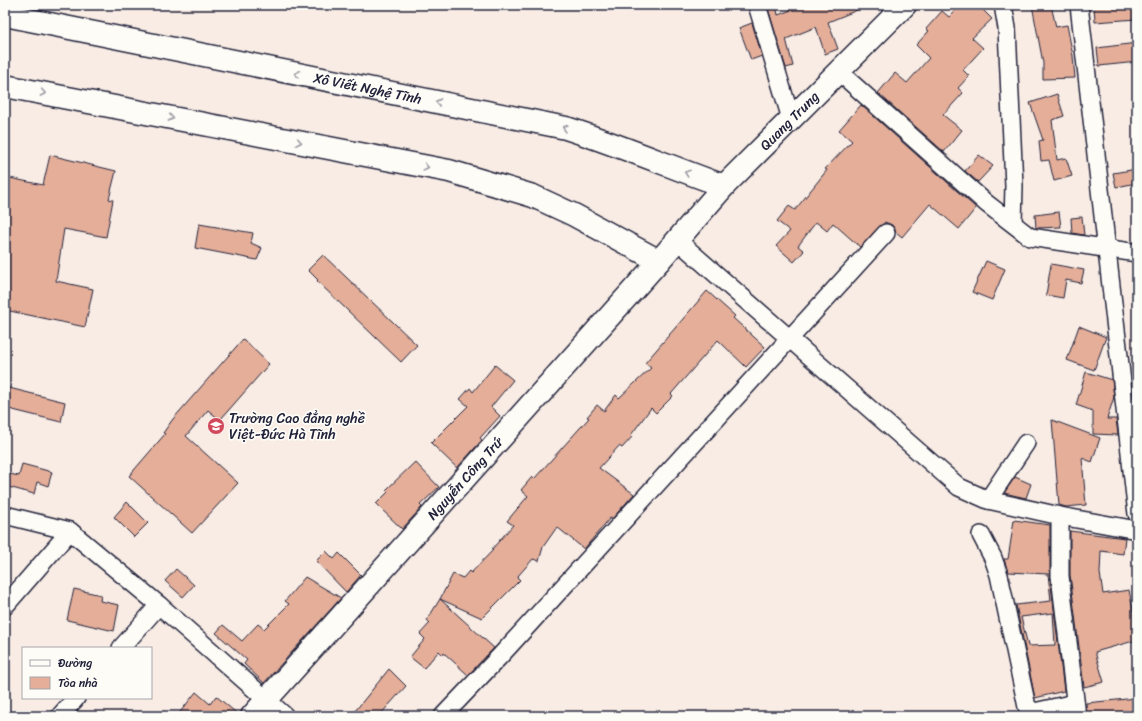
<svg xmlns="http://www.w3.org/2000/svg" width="1142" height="721" viewBox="0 0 1142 721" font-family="Sriracha,sans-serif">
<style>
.building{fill:#e4ae99;stroke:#22223b;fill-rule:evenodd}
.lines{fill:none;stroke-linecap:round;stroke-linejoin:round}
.street-casing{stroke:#22223b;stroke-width:20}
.secondary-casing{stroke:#22223b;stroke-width:25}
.street{stroke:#fdfcf7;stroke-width:17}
.secondary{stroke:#fdfcf7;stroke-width:22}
.oneway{stroke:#9a9aa2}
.labels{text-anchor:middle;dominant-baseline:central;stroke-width:3.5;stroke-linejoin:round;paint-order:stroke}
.street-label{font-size:14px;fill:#22223b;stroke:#fdfcf7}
.poi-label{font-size:14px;fill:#22223b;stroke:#fdfcf7;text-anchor:start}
</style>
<rect width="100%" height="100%" fill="#f8ece4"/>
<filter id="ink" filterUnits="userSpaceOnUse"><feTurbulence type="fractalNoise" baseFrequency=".025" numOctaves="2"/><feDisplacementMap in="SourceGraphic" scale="8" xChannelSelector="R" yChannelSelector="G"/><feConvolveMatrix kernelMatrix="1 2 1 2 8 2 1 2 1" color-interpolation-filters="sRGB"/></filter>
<g filter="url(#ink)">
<g class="building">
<polygon points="767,5 776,5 778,15 804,5 867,6 828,22 838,49 825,54 816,27 786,39 793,66 786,68"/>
<polygon points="960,5 978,5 992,19 972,38 983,48 963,70 969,76 958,88 963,93 943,115 962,130 944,152 878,93 895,73 907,83 929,58 916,45 929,31 926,29 942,11 949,17"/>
<polygon points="1032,5 1051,5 1056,27 1067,25 1073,56 1075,78 1043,79 1043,63"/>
<polygon points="1094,5 1137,5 1137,19 1095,22"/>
<polygon points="752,23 762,56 751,60 739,28"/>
<polygon points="1137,43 1137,62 1099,66 1097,48"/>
<polygon points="1057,94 1064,116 1052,120 1057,160 1066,158 1072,176 1054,181 1049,160 1041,161 1039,141 1043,140 1030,103"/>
<polygon points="861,105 976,208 959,229 930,204 902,237 896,232 892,225 885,222 860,247 833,223 827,231 816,222 798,246 804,251 794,262 776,246 790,231 777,221 789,206 795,210 827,170 825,169 852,141 839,130"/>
<polygon points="50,155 116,171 109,199 113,200 106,237 64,229 56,281 93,289 85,327 5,310 5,177 43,185"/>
<polygon points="979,155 993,166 978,182 965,171"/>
<polygon points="1137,169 1137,183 1116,187 1113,173"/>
<polygon points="1059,212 1061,227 1036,228 1035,215"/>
<polygon points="1082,217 1084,235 1072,233 1071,218"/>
<polygon points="199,224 253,233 251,243 262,248 257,260 195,248"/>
<polygon points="323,255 417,345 401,362 317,281 318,280 308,270"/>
<polygon points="986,261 1005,269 992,300 972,292"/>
<polygon points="1051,264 1084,270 1081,283 1066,280 1063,298 1046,295"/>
<polygon points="707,291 735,316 733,318 765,347 746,367 718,340 671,394 673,396 656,413 651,408 631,435 632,437 622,448 619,446 599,468 634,494 612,519 610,518 584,549 557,527 543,547 539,561 533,559 517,577 520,580 482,618 440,599 453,574 463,578 469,571 471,573 493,550 492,549 513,525 507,521 528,496 521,490 532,477 534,479 589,418 587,417 597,405 604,411 616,395 619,398 651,368 645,363"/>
<polygon points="1079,326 1106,337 1094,370 1067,360"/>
<polygon points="243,339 269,364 220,420 208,410 186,436 238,483 192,533 129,476 165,434 163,433 173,419"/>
<polygon points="495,365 513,380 491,407 500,416 480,438 482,440 457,468 431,443 468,406 460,399 470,388 473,392"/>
<polygon points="1086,372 1112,380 1114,397 1107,419 1116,419 1118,435 1093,434 1093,411 1076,405"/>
<polygon points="5,387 65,402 61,422 5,408"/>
<polygon points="1052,420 1100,438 1092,462 1082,458 1086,505 1066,507 1059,505"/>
<polygon points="415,462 439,487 420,505 422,507 402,529 376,504 388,492 386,490"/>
<polygon points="22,464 52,472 48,486 37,482 34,494 5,486 5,473 19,476"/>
<polygon points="1015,477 1031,484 1026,498 1004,493"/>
<polygon points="127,502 148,523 134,537 114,517"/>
<path d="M1014,520l36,5v52l14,114 -29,7 -19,-93 35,-4 -3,-27 -40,-2 -4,-13h4zM1053,613l2,32 -27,1 -7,-29z"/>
<polygon points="1070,531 1125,538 1123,554 1101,551 1100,573 1103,594 1129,590 1135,620 1137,619 1137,640 1095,652 1104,682 1084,687 1070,575"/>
<polygon points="326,551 334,559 339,553 361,575 346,592 316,561"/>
<polygon points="176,569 194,585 183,597 165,581"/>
<polygon points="305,577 341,598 264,683 244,664 247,660 216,633 223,625 242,641 258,624 264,629 289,604 285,601"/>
<polygon points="74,589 101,595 100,601 119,605 114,631 67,620"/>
<polygon points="440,599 494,648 468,675 444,653 443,655 439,651 424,668 410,657 425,639 420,634 430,623 427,620"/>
<polygon points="389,669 406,686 379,716 351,716"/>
<polygon points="196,692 210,704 216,696 240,716 177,716"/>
<polygon points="1137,698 1137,716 1087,716 1086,703"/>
</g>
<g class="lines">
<g class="street-casing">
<g id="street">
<polyline points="757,5 791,119"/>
<polyline points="1003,5 1007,28 1014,186 1013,223"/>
<polyline points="1079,5 1137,514"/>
<polyline points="838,71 986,203 1030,237 1137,253"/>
<polyline points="677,240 959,487 988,500 1060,516 1137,530"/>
<polyline points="988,500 1026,443"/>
<polyline points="5,515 70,531 159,605 285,716"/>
<polyline points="1060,516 1060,576 1077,716"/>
<polyline points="981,535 993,558 999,575 1027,707 1034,712 1075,703"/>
<polyline points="5,606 70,531"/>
<polyline points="121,648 159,605"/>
<polyline points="60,716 76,698"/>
<polyline points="443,716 501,655 886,233"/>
</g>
</g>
<g class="secondary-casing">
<g id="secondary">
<path id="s1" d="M5,15l561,113c53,17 105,39 158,58"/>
<polyline points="5,86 449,171 533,196 574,215 659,261"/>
<path id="s2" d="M252,716l407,-455 65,-75 181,-181"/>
</g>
</g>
<use href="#street" class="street"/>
<use href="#secondary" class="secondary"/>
</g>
<defs><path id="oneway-chevron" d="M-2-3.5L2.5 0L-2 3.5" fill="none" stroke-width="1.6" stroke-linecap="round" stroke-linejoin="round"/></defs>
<g class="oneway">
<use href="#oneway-chevron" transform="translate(297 74) rotate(-169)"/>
<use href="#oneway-chevron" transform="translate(43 93) rotate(11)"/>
<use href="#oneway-chevron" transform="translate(438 102) rotate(-169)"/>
<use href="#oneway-chevron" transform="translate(171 118) rotate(11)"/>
<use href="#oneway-chevron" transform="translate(565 128) rotate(-165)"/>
<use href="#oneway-chevron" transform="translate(299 142) rotate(11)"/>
<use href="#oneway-chevron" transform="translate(426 167) rotate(11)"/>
<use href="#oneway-chevron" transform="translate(687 173) rotate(-161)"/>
</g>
</g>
<defs>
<g id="university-disc" transform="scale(0.9)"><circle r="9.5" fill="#d1495b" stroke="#fdfcf7"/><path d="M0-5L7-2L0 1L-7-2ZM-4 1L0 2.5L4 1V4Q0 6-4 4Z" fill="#fff"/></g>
</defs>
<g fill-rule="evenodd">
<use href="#university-disc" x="216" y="426"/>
</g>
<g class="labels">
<g class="street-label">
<text stroke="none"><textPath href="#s1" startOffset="370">Xô Viết Nghệ Tĩnh</textPath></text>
<text stroke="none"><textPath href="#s2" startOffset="802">Quang Trung</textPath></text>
<text stroke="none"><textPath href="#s2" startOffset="319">Nguyễn Công Trứ</textPath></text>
</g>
<g class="poi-label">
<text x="229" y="418">Trường Cao đẳng nghề<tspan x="229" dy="16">Việt-Đức Hà Tĩnh</tspan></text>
</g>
</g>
<rect width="1142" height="721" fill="none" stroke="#fdfcf7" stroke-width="20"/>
<rect x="10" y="10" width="1122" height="701" fill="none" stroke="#22223b" stroke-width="1.5" filter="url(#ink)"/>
<rect x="22" y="647" width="130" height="52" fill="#fdfcf7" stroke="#a5a5ac"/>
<rect x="30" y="660" width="20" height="6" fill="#fdfcf7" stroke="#a5a5ac"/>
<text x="58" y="667" font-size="12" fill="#22223b">Đường</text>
<rect x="30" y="677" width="20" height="12" fill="#e4ae99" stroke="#a5a5ac"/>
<text x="58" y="687" font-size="12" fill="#22223b">Tòa nhà</text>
</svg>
